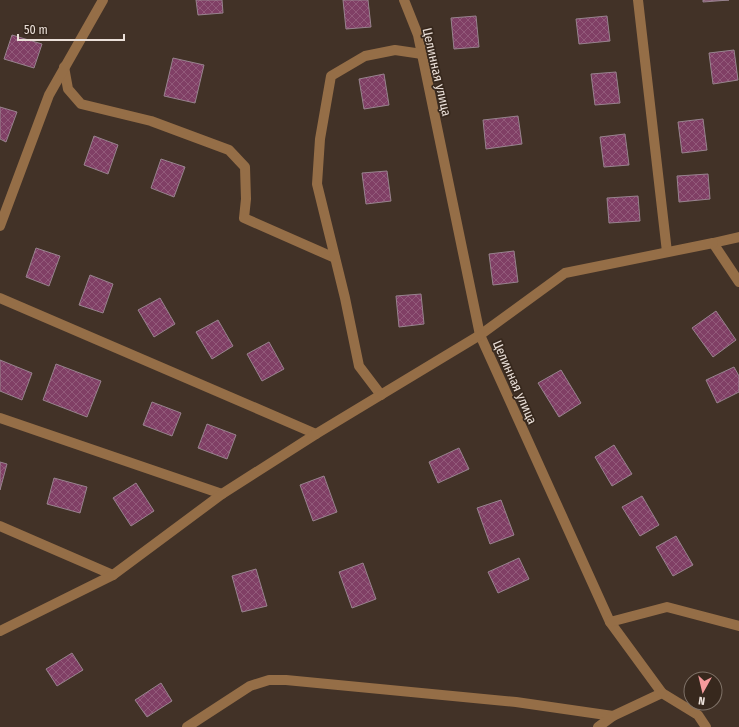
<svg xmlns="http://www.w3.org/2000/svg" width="739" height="727" viewBox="0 0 739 727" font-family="'Fira Sans Condensed',sans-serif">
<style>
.building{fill:url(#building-cross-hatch);stroke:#98838e}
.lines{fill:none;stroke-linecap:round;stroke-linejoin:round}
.minor{stroke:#956e47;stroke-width:10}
.labels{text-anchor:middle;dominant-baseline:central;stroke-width:3.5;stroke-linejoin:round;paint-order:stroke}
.street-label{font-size:13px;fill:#ebe0d9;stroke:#37281d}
</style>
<defs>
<pattern id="building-cross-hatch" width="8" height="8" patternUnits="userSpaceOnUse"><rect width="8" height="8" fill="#803f65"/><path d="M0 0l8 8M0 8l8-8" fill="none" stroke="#925a7a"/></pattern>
</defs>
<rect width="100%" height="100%" fill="#423227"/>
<g class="building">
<polygon points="196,0 222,0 223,13 198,15"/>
<polygon points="343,0 368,0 371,27 346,29"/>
<polygon points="703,0 729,0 703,2"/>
<polygon points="476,16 479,47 454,49 451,18"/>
<polygon points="607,16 610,41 579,44 576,19"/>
<polygon points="12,35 42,44 34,68 4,59"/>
<polygon points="734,50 738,80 713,84 709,53"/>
<polygon points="173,58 204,65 195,103 164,96"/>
<polygon points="616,72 620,103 595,105 591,74"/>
<polygon points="384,74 389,105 364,109 359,79"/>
<polygon points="0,107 17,112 6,142 0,139"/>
<polygon points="518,116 522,144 486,149 483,120"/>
<polygon points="703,119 707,150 682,153 678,122"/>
<polygon points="625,134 629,165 604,167 600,137"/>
<polygon points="94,136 118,145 108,174 84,165"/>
<polygon points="161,159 185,167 174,197 151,188"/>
<polygon points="387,171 391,201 366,204 362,173"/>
<polygon points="708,174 710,199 679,202 677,176"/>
<polygon points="638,196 640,221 609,223 607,198"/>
<polygon points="36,248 60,256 49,286 26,277"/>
<polygon points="514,251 518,282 493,285 489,254"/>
<polygon points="90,275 113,284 103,313 79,305"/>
<polygon points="421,294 424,324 399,327 396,296"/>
<polygon points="160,298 175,324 154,337 138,310"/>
<polygon points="716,311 736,340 713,357 692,328"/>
<polygon points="218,320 233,346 212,359 196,332"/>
<polygon points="269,342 284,369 262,381 247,354"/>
<polygon points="0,360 32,373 22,400 0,391"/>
<polygon points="56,364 101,381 87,417 43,400"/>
<polygon points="734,367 739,376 739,392 717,403 706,380"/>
<polygon points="561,370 581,403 559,417 538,383"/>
<polygon points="152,402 181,413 172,436 143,425"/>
<polygon points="207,424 236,435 227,459 198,448"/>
<polygon points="614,445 632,474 612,486 595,457"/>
<polygon points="459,448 469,469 438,483 429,462"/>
<polygon points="0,462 7,464 0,490"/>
<polygon points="324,476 337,512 313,521 300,485"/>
<polygon points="54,478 87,487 80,513 47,504"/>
<polygon points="136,483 154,511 131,526 113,498"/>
<polygon points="642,496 659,525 640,536 622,507"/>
<polygon points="501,500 514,535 490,544 477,508"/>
<polygon points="676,536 693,565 673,576 656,547"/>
<polygon points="519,558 529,579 498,593 488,572"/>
<polygon points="363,563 376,599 352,608 339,572"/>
<polygon points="256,569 267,606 242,612 232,576"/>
<polygon points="72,653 83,670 57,686 46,669"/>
<polygon points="161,683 172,701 147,717 135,700"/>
</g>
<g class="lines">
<g class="minor">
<polyline points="404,0 418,35 480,335 610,622 662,693 698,715 706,727"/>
<polyline points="638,0 667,252"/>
<polyline points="64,67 68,89 81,104 151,121 229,150 245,167 246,199 244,218 335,258"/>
<polyline points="0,226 49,95 103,0"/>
<polyline points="739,237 713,243 739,282"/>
<polyline points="0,298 316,434"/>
<polyline points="381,395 359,366 345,298 317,184 320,139 331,76 365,56 395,50 422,54"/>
<polyline points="0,418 222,494"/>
<polyline points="0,526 113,575"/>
<polyline points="610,622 667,607 739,626"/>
<polyline points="0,631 113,575 222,494 316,434 480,335 565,273 713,243"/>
<polyline points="187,727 250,686 269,680 286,680 516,702 613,716"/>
<polyline points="598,727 613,716 662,693"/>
</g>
</g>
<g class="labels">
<g class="street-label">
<text transform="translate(437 72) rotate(77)">Целинная улица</text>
<text transform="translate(515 382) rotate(66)">Целинная улица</text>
</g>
</g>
<g transform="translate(703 691) rotate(188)"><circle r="19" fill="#37281d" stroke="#7f7268"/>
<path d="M0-3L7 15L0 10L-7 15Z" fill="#f59b9c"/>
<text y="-6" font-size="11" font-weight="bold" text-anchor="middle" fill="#ebe0d9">N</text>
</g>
<path d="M18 34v6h106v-6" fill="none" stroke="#ebe0d9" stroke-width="2"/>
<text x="24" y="34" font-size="12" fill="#ebe0d9" stroke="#37281d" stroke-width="3" paint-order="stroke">50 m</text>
</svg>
